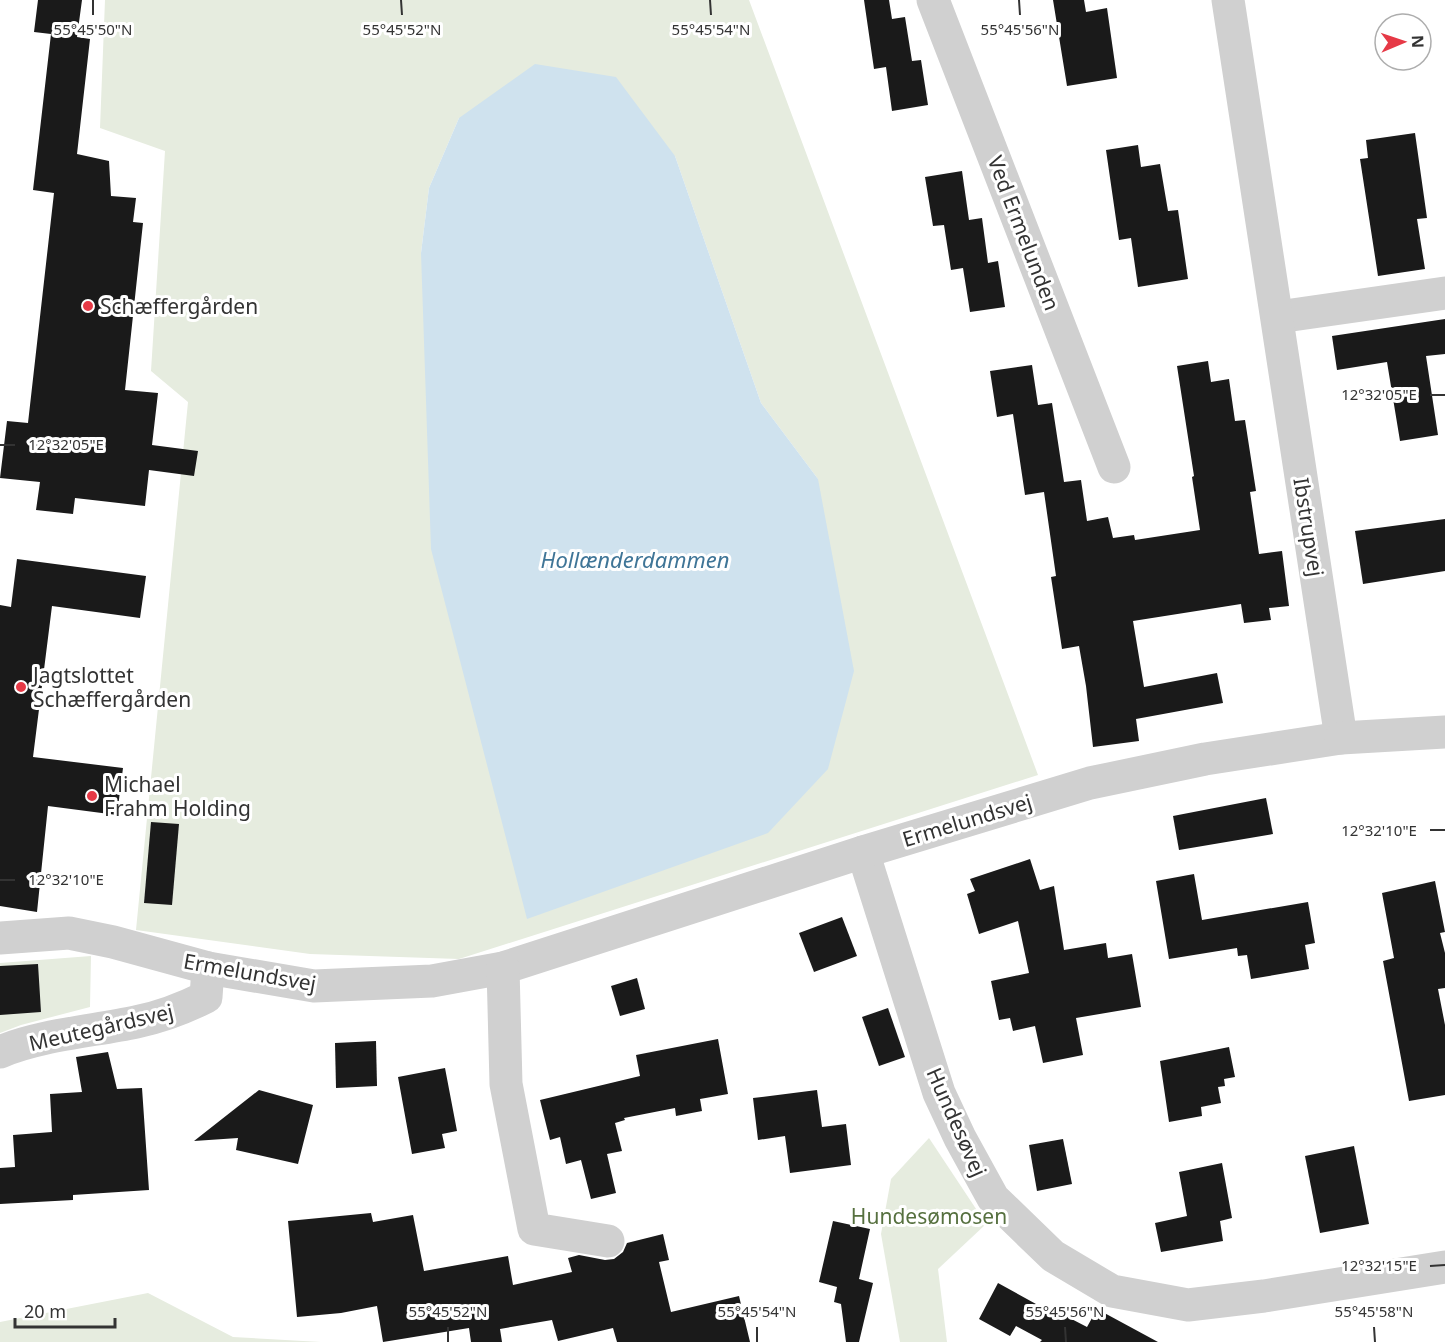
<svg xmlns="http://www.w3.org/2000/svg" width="1445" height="1342" viewBox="0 0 1445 1342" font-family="'Noto Sans',sans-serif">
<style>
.green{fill:#e6ecdf;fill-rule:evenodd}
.water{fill:#cfe2ee}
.building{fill:#1a1a1a}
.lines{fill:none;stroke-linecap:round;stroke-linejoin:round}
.minor{stroke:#d0d0d0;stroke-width:33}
.tertiary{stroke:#d0d0d0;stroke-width:33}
.ticks{fill:none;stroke:#333;stroke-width:2}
.poi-dot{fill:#e63946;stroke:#fff;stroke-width:2}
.labels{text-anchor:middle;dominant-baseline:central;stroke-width:6;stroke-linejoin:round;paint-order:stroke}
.street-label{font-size:21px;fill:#333;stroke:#fff}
.poi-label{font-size:21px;fill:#333;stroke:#fff;text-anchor:start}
.park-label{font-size:21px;fill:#56703f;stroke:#fff}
.water-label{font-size:22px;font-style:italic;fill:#3f7597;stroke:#fff}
.ticks-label{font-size:15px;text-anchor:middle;fill:#333;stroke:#fff;stroke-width:6;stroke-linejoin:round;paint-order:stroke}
</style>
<rect width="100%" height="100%" fill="#fff"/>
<g class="green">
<path d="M105,0h644l289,775 -579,184 -149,-5 -174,-24 52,-528 -37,-31 14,-220 -65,-23zM459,118l216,38 86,247 57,76 -397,-226 8,-65z"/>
<polygon points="91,956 90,1007 21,1025 0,1033 0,963"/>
<polygon points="929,1138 986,1224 938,1269 947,1342 900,1342 881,1234 891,1179"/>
<polygon points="148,1293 233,1337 321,1342 0,1342 0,1322"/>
</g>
<polygon class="water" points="535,64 616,77 675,156 761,403 818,479 854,671 828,769 768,833 527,919 431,549 421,253 429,188 459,118"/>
<g class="building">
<polygon points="38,0 82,0 77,37 90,39 77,154 109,161 111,196 136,198 133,222 143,223 125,390 158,393 152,445 198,451 194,476 149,470 145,506 75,498 73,514 36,510 40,482 0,478 7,421 28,423 54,193 33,190 51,34 34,32"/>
<polygon points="864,0 889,0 892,19 905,17 912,61 921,60 928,105 892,111 886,67 874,69"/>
<polygon points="1053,0 1084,0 1086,12 1107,8 1117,78 1067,86"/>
<polygon points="1415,133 1427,218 1417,219 1425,269 1378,276 1360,159 1368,158 1366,140"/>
<polygon points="1138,145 1141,167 1160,164 1168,211 1178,210 1188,279 1138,287 1131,238 1119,240 1106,150"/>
<polygon points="962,171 969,220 982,218 988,263 998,261 1005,307 970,312 963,268 951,270 944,225 933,226 925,177"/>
<polygon points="1445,319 1445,354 1426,356 1438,435 1400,441 1387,362 1337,370 1332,336"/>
<polygon points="1208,361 1211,382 1229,379 1235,421 1245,420 1256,491 1250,492 1259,554 1282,551 1289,606 1269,608 1271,620 1244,623 1241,604 1133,621 1144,687 1217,673 1223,703 1136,719 1139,741 1093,747 1086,686 1079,646 1062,649 1051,577 1056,576 1044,492 1025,495 1013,414 997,417 990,371 1032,365 1038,405 1052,403 1064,482 1081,480 1087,521 1108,517 1113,538 1134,535 1135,540 1200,530 1192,477 1194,476 1177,366"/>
<polygon points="1445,519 1445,571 1363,584 1355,531"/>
<polygon points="17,559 146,576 140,618 52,606 33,757 123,768 117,815 48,806 37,912 0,906 0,605 11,607"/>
<polygon points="1266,798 1273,834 1179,850 1173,816"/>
<polygon points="151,822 179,824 172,905 144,903"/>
<polygon points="1030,859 1040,890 1054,886 1064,950 1106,943 1108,958 1132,954 1141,1007 1076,1018 1083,1055 1043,1063 1035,1026 1013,1031 1010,1018 999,1020 991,981 1029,973 1018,921 979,934 967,894 975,891 970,879"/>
<polygon points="1194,874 1202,920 1308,902 1315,943 1305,945 1309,969 1251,979 1247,955 1238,956 1237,948 1169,959 1156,881"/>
<polygon points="1435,881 1445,932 1440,933 1445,953 1445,988 1438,989 1445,1025 1445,1095 1409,1101 1383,961 1394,958 1382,893"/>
<polygon points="842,917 857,956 814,972 799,933"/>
<polygon points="38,964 41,1012 0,1015 0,966"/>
<polygon points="637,978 645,1009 620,1016 611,986"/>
<polygon points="888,1008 905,1057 879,1066 862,1017"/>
<polygon points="718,1039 728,1094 700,1099 702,1111 676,1116 675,1108 624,1118 625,1120 615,1123 622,1151 607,1154 616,1193 591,1199 581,1160 566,1164 560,1137 550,1140 540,1100 640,1076 636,1055"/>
<polygon points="376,1041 377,1086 336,1088 335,1043"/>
<polygon points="1229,1047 1235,1077 1224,1079 1225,1086 1218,1087 1221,1103 1201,1107 1202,1116 1169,1122 1160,1061"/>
<polygon points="108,1052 117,1089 142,1088 149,1190 73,1195 73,1200 0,1204 0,1168 15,1167 13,1135 52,1132 50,1094 82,1092 76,1057"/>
<polygon points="445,1068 457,1131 442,1134 445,1148 412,1154 398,1077"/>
<polygon points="259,1090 313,1105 298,1164 236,1150 238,1138 194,1141"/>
<polygon points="817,1090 822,1127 846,1124 851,1165 790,1173 785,1136 758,1140 753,1098"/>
<polygon points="1063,1139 1072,1184 1037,1191 1029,1145"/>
<polygon points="1354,1146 1369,1224 1320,1233 1305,1156"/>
<polygon points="1222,1163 1232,1218 1220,1221 1223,1241 1161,1252 1155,1223 1187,1216 1179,1172"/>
<polygon points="371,1213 373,1222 413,1215 424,1271 508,1256 513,1285 572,1272 568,1258 579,1255 605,1260 614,1259 623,1252 627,1243 663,1234 669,1260 659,1262 671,1312 739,1296 750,1342 617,1342 613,1328 558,1341 552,1320 500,1329 502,1342 471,1342 469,1328 383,1342 377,1306 341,1313 297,1317 288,1221"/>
<polygon points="833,1221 870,1229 859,1279 873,1283 859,1342 846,1342 841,1304 834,1302 837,1287 819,1282"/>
<polygon points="998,1283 1056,1315 1058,1312 1087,1327 1097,1309 1158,1342 1040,1342 1042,1340 1016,1326 1010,1336 979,1319"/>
</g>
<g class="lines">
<g class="minor">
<polyline points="933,0 1114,467"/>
<polyline points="1278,317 1445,293"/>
<polyline points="863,852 939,1093 960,1138 993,1198 1053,1256 1112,1291 1188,1305 1264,1296 1445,1267"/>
<polyline points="0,938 69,933 113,942 208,968 314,986 432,981 503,968 863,852 1090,783 1205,759 1341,738 1228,0"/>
<polyline points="503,968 506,1084 534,1229 608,1241"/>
<path d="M0,1052c39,-17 94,-21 136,-30 25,-5 48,-14 70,-25l2,-29"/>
</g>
<polyline class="tertiary" points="1341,738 1445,732"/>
</g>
<path class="ticks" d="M93,0v15M401,0l1,15M710,0l1,15M1019,0l1,15M1430,395h15M0,445h15M1430,830h15M0,880h15M1430,1266l15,-1M448,1327v15M757,1327v15M1065,1327l1,15M1374,1327l1,15"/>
<g class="poi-dot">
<circle cx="88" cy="306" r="6"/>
<circle cx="21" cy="687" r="6"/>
<circle cx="92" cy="796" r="6"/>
</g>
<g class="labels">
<g class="street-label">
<text transform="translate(1024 233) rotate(69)">Ved Ermelunden</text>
<text transform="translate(1309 527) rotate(81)">Ibstrupvej</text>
<text transform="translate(967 820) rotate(-17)">Ermelundsvej</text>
<text transform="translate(250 972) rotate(10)">Ermelundsvej</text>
<text transform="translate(101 1027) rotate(-13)">Meutegårdsvej</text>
<text transform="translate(957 1122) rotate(66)">Hundesøvej</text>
</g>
<g class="poi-label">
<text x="100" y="306">Schæffergården</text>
<text x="33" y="675">Jagtslottet<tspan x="33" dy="24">Schæffergården</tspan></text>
<text x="104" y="784">Michael<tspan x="104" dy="24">Frahm Holding</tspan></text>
</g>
<g class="park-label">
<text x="929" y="1216">Hundesømosen</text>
</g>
<g class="water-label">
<text x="635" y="559">Hollænderdammen</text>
</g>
</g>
<g class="ticks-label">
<text x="93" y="35">55°45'50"N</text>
<text x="402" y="35">55°45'52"N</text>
<text x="711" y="35">55°45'54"N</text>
<text x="1020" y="35">55°45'56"N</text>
<text x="1379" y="400">12°32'05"E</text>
<text x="66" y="450">12°32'05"E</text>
<text x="1379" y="836">12°32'10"E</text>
<text x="66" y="885">12°32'10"E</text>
<text x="1379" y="1271">12°32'15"E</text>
<text x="448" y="1317">55°45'52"N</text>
<text x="757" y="1317">55°45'54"N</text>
<text x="1065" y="1317">55°45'56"N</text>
<text x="1374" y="1317">55°45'58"N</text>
</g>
<g transform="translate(1403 42) rotate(88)"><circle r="28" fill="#ffffff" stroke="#adadad" stroke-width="1.5"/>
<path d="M0-4.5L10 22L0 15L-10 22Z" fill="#e63946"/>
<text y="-9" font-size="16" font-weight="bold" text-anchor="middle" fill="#333333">N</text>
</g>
<path d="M15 1318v9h100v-9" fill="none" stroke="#333333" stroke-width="3"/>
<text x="24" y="1318" font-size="18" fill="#333333" stroke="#ffffff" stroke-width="4.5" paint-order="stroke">20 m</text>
</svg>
